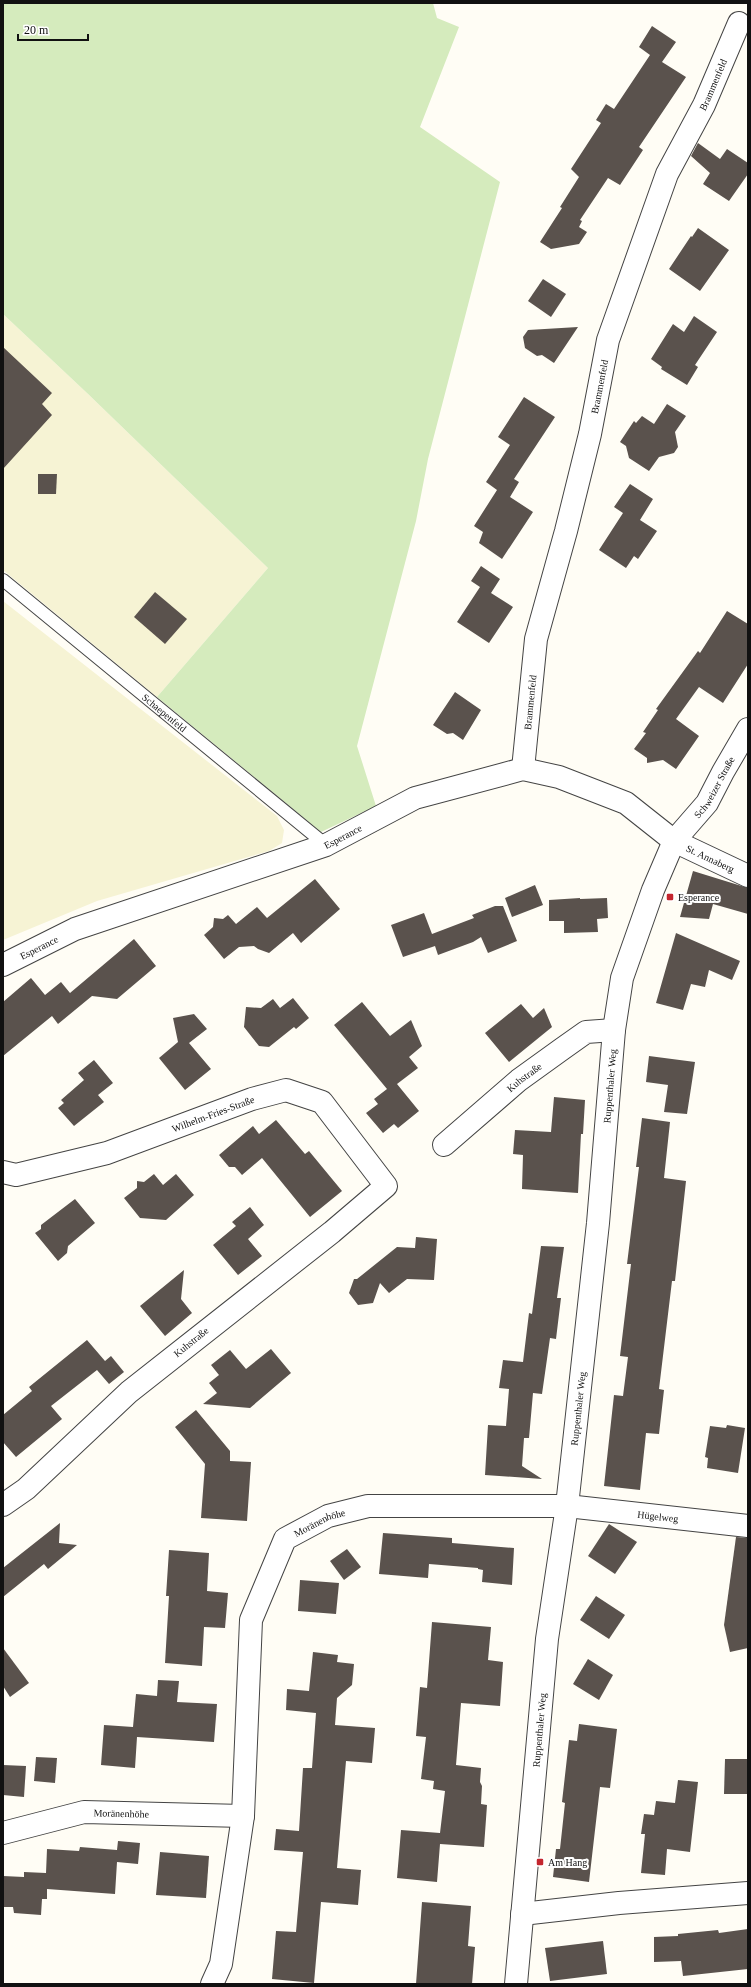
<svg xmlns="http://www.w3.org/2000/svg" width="751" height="1987" viewBox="0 0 751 1987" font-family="'Times New Roman',serif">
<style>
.farmland{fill:#f6f3d4}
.green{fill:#d5ebbd}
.building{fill:#5a524d}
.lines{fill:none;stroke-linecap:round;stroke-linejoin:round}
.lane-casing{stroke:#444;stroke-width:14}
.street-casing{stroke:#444;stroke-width:24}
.lane{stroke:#fff;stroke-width:12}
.street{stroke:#fff;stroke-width:22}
.poi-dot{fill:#c4262e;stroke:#fff;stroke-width:1.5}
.labels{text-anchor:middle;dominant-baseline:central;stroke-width:4;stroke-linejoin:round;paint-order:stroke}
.street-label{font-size:10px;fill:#111;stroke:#fff}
.poi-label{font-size:10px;fill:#111;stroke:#fff;text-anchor:start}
</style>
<rect width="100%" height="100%" fill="#fffdf5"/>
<g class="farmland">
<polygon points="3,314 87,393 268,568 157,697 3,570"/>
<polygon points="3,601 277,816 284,830 282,843 269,851 97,901 3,940"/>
</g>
<polygon class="green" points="3,3 433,3 437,18 459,27 420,127 500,182 428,459 416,521 357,746 376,806 321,832 157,697 268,568 87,393 3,314"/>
<g class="building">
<polygon points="652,26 676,42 662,62 686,77 639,147 643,150 620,185 608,178 580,220 582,221 579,227 587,232 579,244 551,249 540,242 562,208 560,207 579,177 571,169 601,123 596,120 606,104 614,109 650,55 639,47"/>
<polygon points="698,143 720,159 727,149 748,163 748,174 729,201 703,184 710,173 691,156"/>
<polygon points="698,228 729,250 700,291 669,269 691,236 692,237"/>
<polygon points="543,279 566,294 551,317 528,301"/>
<polygon points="694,316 717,332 695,365 698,367 687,385 661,369 662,367 651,359 673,324 684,332"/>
<polygon points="578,327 554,363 542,355 537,356 525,348 523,337 528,330"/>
<polygon points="3,347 52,393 42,404 52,415 3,469"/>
<polygon points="524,397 555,417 514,479 519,482 510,497 533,512 502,559 479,543 483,532 474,526 497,490 486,482 510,445 498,437"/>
<polygon points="667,404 686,416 675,432 678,447 674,453 659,457 649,471 629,458 626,446 620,442 634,421 636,423 642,416 654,424"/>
<polygon points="38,474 57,474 56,494 38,494"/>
<polygon points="630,484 653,499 640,520 657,531 638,559 634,556 626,568 599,550 623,513 614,507"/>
<polygon points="481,566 500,579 491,593 513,607 489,643 457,622 480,587 471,581"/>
<polygon points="155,592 187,619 165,644 134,617"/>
<polygon points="727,611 748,624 748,664 723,703 699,687 676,719 699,736 676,769 663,760 647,763 647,758 634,749 646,733 643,732 658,710 656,709 698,651 700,653"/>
<polygon points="455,692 481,710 463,740 453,733 447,734 433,725"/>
<polygon points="693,871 748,888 748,914 713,904 709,919 680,917"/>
<polygon points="315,879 340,909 301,943 293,933 269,953 258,949 254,946 239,947 224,959 204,935 213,927 214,918 223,919 228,915 236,924 257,907 267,918"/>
<polygon points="535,885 543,905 512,917 505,898"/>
<polygon points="580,898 580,899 607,898 608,918 597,919 598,932 564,933 564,921 549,921 549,900"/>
<polygon points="495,906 503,906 517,941 488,953 481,937 473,942 438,955 435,946 403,957 391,925 424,913 432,934 474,918 472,915"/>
<polygon points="676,933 740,961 732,980 709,970 705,987 691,984 683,1010 656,1003"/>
<polygon points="134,939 156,966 117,999 92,996 58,1024 52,1016 3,1056 3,1002 31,978 45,995 61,982 70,993"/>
<polygon points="293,998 309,1018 296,1029 294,1027 269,1047 259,1046 244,1027 246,1007 261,1008 273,999 280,1008"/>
<polygon points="362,1002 390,1036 411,1020 422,1046 409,1057 418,1068 397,1084 419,1111 398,1128 394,1124 383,1133 366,1113 378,1104 374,1099 387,1089 334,1025"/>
<polygon points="521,1004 533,1018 544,1008 552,1027 509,1062 485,1033"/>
<polygon points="194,1014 207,1029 189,1043 211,1069 185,1090 159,1058 178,1042 173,1018"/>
<polygon points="649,1056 695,1062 687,1114 664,1112 668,1085 646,1082"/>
<polygon points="94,1060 113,1083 98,1095 104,1102 74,1126 58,1108 64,1103 61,1100 84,1080 78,1073"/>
<polygon points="554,1097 585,1100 583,1134 581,1134 578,1193 522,1189 523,1155 513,1154 515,1130 551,1132"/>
<polygon points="642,1118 670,1122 664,1178 686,1181 675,1281 672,1281 659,1389 664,1390 659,1434 646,1433 640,1490 604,1486 614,1395 623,1396 628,1357 620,1356 631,1264 627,1264 639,1167 636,1167"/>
<polygon points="276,1120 305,1154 309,1151 342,1191 310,1217 262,1158 242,1175 235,1167 229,1167 219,1155 253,1126 259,1134"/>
<polygon points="154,1174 163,1185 176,1174 194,1195 166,1220 140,1218 124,1198 137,1188 137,1181 144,1182"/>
<polygon points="75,1199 95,1223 68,1246 67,1253 58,1261 35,1233 41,1229 41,1225"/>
<polygon points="250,1207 264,1225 248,1239 262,1256 238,1275 213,1245 236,1226 232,1222"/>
<polygon points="416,1237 437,1239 434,1280 407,1279 389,1293 380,1283 373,1303 358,1305 349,1293 354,1279 357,1279 397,1247 415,1248"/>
<polygon points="541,1246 564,1247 557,1298 561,1298 556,1339 550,1338 542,1394 533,1393 529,1438 524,1438 522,1466 542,1479 485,1475 488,1425 506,1426 509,1389 499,1388 503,1360 523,1362 529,1313 532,1314"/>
<polygon points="184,1270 181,1299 192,1313 165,1336 140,1306"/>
<polygon points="87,1340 105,1361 111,1356 124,1372 109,1384 97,1370 51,1406 62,1419 16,1457 3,1442 3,1415 32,1391 29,1387"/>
<polygon points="271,1349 291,1373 250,1408 203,1404 217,1393 209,1383 219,1375 211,1365 230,1350 246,1369"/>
<polygon points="196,1410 230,1451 230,1461 251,1462 247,1521 201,1518 205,1464 175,1427"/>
<polygon points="727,1425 745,1428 738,1473 707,1468 708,1458 705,1457 710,1426 726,1428"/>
<polygon points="60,1523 59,1543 77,1545 48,1569 44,1564 3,1597 3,1568"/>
<polygon points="609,1524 637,1542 615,1574 588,1556"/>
<polygon points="383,1533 452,1538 452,1543 514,1548 512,1585 482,1582 483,1570 478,1569 478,1568 429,1564 428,1578 379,1574"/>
<polygon points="736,1537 748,1538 748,1648 730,1652 724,1625"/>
<polygon points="347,1549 361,1567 344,1580 330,1561"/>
<polygon points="169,1550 209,1553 207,1591 228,1593 225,1628 204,1627 202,1666 165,1663 169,1596 166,1596"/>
<polygon points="300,1580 339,1583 336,1614 298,1611"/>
<polygon points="596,1596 625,1615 609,1639 580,1620"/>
<polygon points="432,1622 491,1627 488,1660 503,1662 500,1706 461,1703 456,1765 481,1768 480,1782 482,1786 481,1804 487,1805 484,1847 440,1844 437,1882 397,1878 401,1830 440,1833 445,1791 433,1789 434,1781 421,1779 426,1737 416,1736 420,1687 427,1688"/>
<polygon points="3,1648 29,1683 10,1697 3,1686"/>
<polygon points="313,1652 338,1655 337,1662 354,1664 352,1685 337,1698 335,1725 375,1728 372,1763 346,1761 337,1868 361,1870 358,1905 321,1902 314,1983 272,1979 276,1931 296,1932 303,1852 274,1850 276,1829 299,1831 303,1768 312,1768 316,1713 286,1710 287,1689 309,1691"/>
<polygon points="588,1659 613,1675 599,1700 573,1684"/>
<polygon points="158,1680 179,1681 177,1702 217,1704 214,1742 137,1737 135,1768 101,1765 104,1725 133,1727 136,1694 157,1696"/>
<polygon points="579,1724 617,1729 610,1788 600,1787 589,1882 553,1877 556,1849 560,1849 565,1803 562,1802 569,1740 577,1741"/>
<polygon points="36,1757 57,1758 55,1783 34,1781"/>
<polygon points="725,1759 748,1759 748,1794 724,1794"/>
<polygon points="3,1765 26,1766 24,1797 3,1795"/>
<polygon points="678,1780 698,1782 690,1852 667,1849 665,1875 641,1873 645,1834 641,1834 644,1814 654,1815 656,1801 675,1803"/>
<polygon points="118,1841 140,1843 138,1864 117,1862 115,1894 47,1889 47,1899 42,1899 41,1915 14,1913 13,1907 3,1907 3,1876 24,1877 24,1872 46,1873 47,1849 79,1851 80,1847 117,1850"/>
<polygon points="160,1852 209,1856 206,1898 156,1895"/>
<polygon points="422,1902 471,1906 468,1946 475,1947 472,1984 416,1984"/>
<polygon points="748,1929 748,1969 683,1976 681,1961 654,1962 654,1937 678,1936 678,1934 718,1930 719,1933"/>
<polygon points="603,1941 607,1974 550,1981 545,1948"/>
</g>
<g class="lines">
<g class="lane-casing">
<g id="lane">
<path id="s1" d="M3,580l323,265"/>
</g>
</g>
<g class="street-casing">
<g id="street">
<path id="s2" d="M523,769l13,-130 30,-108 24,-97 18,-94 59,-166 37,-69 35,-82"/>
<path id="s3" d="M3,965l72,-36 251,-84 89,-47 108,-29 36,8 67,26 48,38 74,35"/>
<path id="s4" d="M444,1145l75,-65 43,-31 24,-17 28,-2"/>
<path id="s5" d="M3,1172l13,3 91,-22 145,-54 34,-9 36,12 64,84 -54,46 -203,160 -103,97 -23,16"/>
<path id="s6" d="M3,1833l81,-21 159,4"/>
<polyline points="522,1914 619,1903 748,1893"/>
<path id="s7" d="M212,1984l9,-20 22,-148 8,-196 34,-81 43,-23 40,-10h199l181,20"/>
<path id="s8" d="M516,1984l31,-345 20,-133 31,-283 16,-193 8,-52 31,-88 21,-49 33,-38 16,-31 25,-43"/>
</g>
</g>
<use href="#lane" class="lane"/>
<use href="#street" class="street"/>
</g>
<g class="poi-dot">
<rect x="666" y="893" width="8" height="8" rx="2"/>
<rect x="536" y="1858" width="8" height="8" rx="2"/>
</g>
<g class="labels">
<g class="street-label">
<text stroke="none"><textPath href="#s2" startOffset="715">Brammenfeld</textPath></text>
<text stroke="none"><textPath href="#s2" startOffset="391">Brammenfeld</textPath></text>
<text stroke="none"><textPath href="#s2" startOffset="67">Brammenfeld</textPath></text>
<text stroke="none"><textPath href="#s1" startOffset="209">Schaepenfeld</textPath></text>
<text stroke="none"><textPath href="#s8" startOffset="1226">Schweizer Straße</textPath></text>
<text stroke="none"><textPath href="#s3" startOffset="364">Esperance</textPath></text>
<text stroke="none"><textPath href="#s3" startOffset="768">St. Annaberg</textPath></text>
<text stroke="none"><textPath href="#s3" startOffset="40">Esperance</textPath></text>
<text stroke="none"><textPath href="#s4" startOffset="105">Kuhstraße</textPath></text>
<text stroke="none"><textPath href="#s8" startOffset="903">Ruppenthaler Weg</textPath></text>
<text stroke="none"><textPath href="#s5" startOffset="220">Wilhelm-Fries-Straße</textPath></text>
<text transform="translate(191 1342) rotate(-39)">Kuhstraße</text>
<text stroke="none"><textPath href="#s8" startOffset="579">Ruppenthaler Weg</textPath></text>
<text stroke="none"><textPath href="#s7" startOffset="836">Hügelweg</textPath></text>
<text stroke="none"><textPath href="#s7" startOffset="494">Moränenhöhe</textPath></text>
<text stroke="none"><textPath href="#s8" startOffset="255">Ruppenthaler Weg</textPath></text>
<text stroke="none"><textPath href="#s6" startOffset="121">Moränenhöhe</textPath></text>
</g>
<g class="poi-label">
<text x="678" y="897">Esperance</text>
<text x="548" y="1862">Am Hang</text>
</g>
</g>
<rect width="751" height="1987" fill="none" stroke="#111111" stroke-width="8"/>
<path d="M18 34v6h70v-6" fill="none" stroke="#111111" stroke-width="2"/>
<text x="24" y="34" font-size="12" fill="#111111" stroke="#ffffff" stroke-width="3" paint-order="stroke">20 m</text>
</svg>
